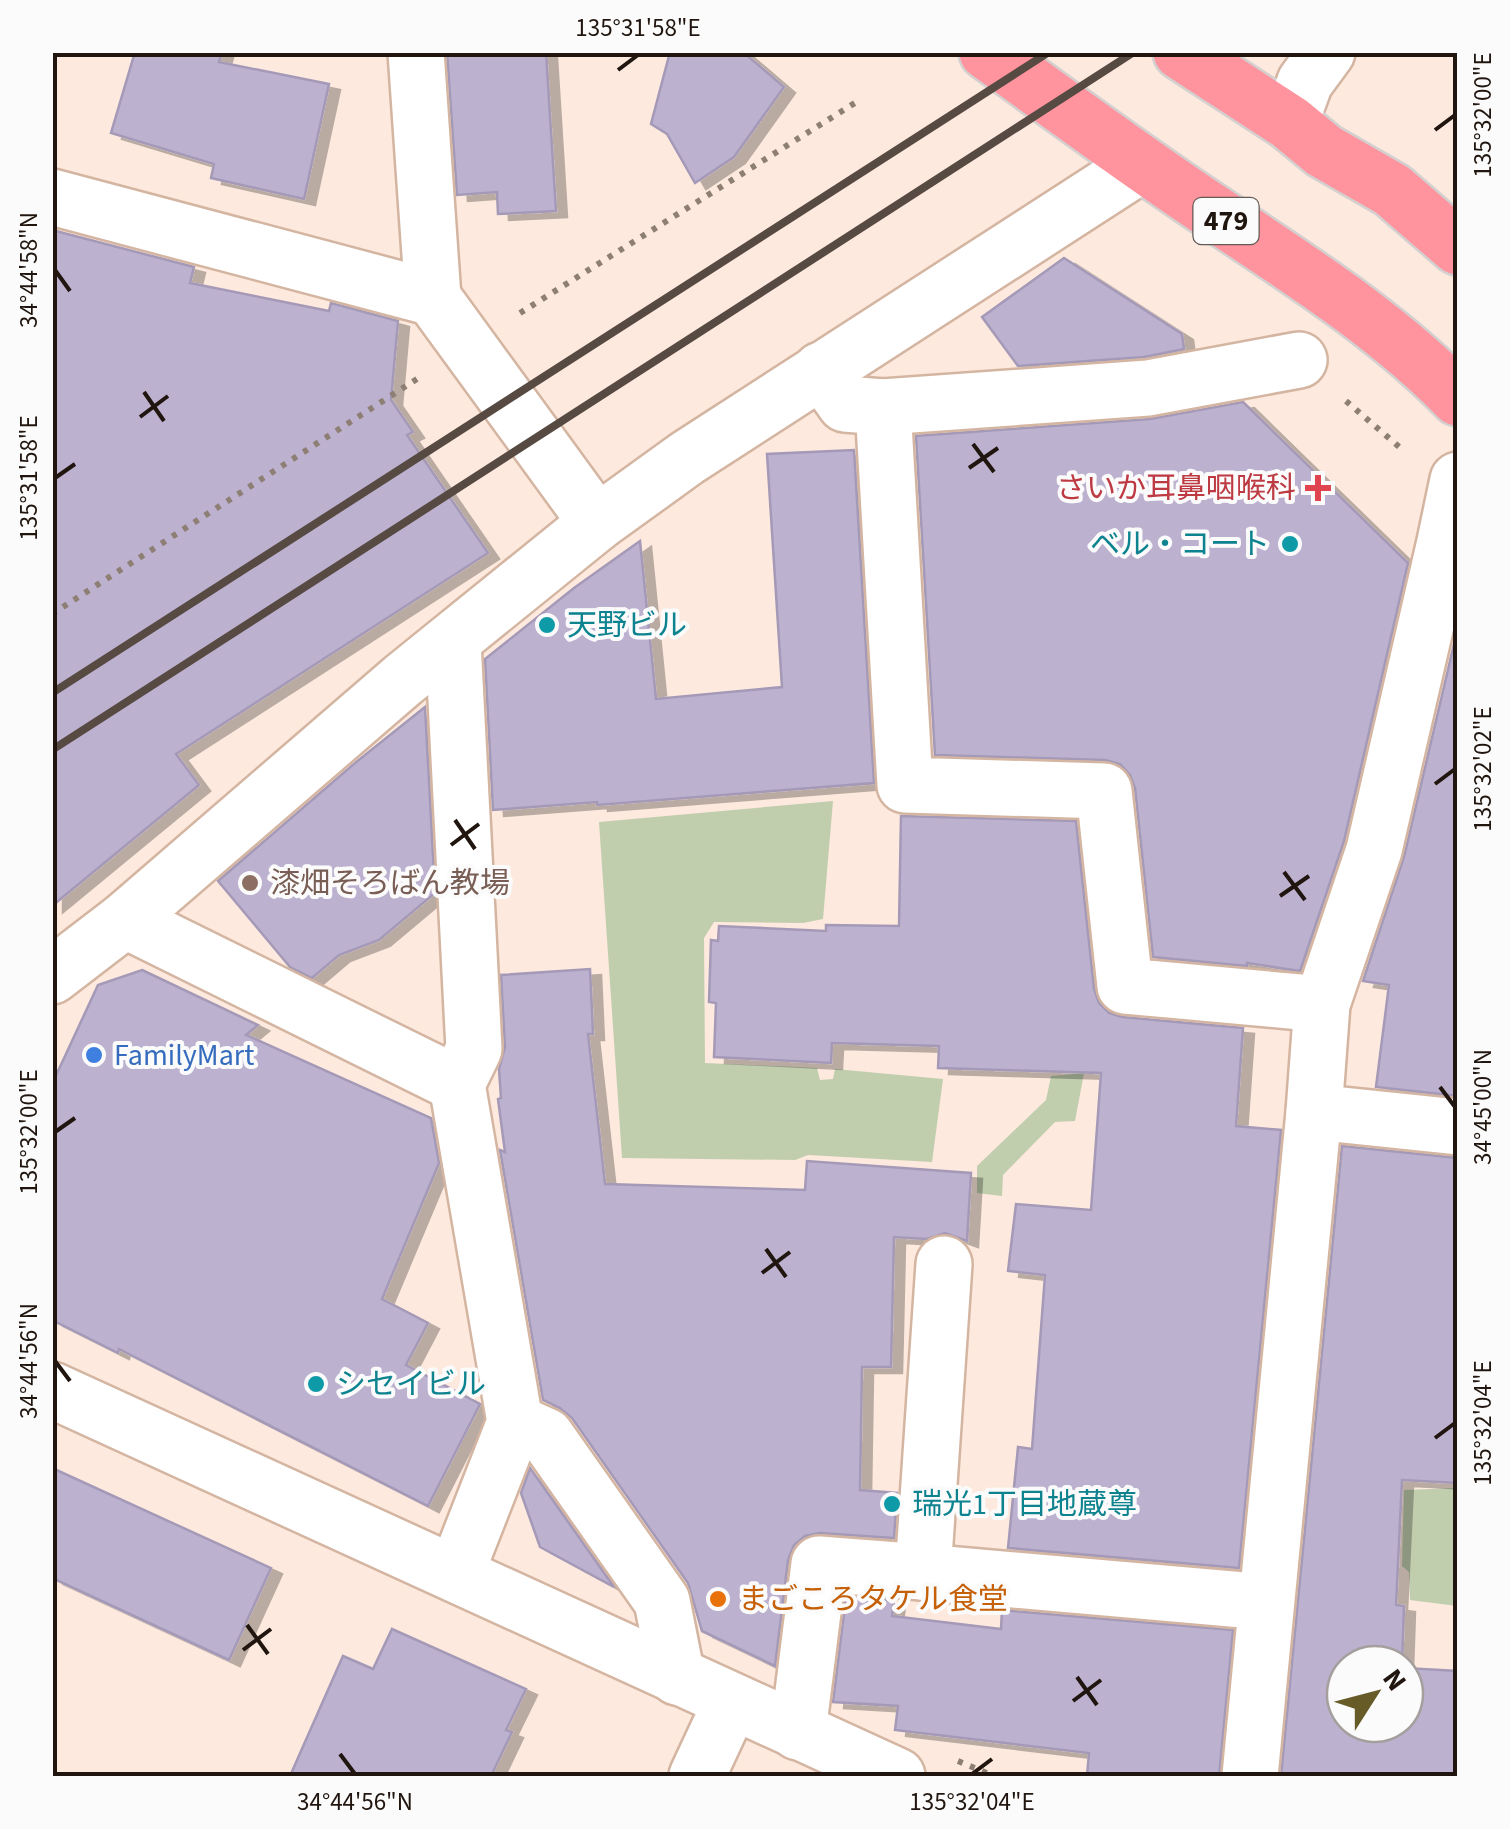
<svg xmlns="http://www.w3.org/2000/svg" width="1510" height="1829" viewBox="0 0 1510 1829" font-family="'Source Sans 3','Noto Sans JP',sans-serif">
<style>
.green{fill:#c0ceae}
.building{fill:#bdb1d0;stroke:#a499b7;stroke-width:2.5;filter:url(#shadow)}
.lines{fill:none;stroke-linecap:round;stroke-linejoin:round}
.minor-casing{stroke:#d4b5a1;stroke-width:60}
.highway-casing{stroke:#d3d0cf;stroke-width:60}
.path{stroke:#8e7f75;stroke-width:6;stroke-dasharray:5 8;stroke-linecap:butt}
.minor{stroke:#fff;stroke-width:55}
.highway{stroke:#ff939e;stroke-width:55}
.rail{stroke:#574a42;stroke-width:8}
.ticks{fill:none;stroke:#21160f;stroke-width:4}
.health-dot{fill:#e0444e;stroke:#fbfbfb;stroke-width:4}
.culture-dot{fill:#0f9aa8;stroke:#fbfbfb;stroke-width:4}
.education-dot{fill:#8d6e63;stroke:#fbfbfb;stroke-width:4}
.shop-dot{fill:#3f7fe0;stroke:#fbfbfb;stroke-width:4}
.food-dot{fill:#e8710a;stroke:#fbfbfb;stroke-width:4}
.labels{text-anchor:middle;dominant-baseline:central;stroke-width:8;stroke-linejoin:round;paint-order:stroke}
.shield{fill:#fbfbfb;stroke:#625b56;stroke-width:2.5}
.shield-label{font-size:28px;font-weight:bold;fill:#21160f}
.health-label{font-size:30px;fill:#be3a42;stroke:#fbfbfb;text-anchor:end}
.culture-label{font-size:30px;fill:#0d838f;stroke:#fbfbfb;text-anchor:start}
.education-label{font-size:30px;fill:#785e54;stroke:#fbfbfb;text-anchor:start}
.shop-label{font-size:30px;fill:#366cbe;stroke:#fbfbfb;text-anchor:start}
.food-label{font-size:30px;fill:#c56008;stroke:#fbfbfb;text-anchor:start}
.neatline{fill:none;stroke:#21160f;stroke-width:4}
.ticks-label{font-size:25px;text-anchor:middle;fill:#21160f}
</style>
<defs>
<filter id="shadow"><feDropShadow dx="11" dy="6" stdDeviation="0" flood-color="#0004"/></filter>
</defs>
<rect width="100%" height="100%" fill="#fde9dd"/>
<g class="green">
<polygon points="833,801 823,919 803,923 714,922 704,938 705,1063 817,1068 820,1080 833,1079 835,1069 943,1079 932,1162 808,1155 795,1160 622,1158 599,822"/>
<polygon points="1084,1073 1075,1121 1055,1122 1003,1175 1002,1196 977,1193 977,1166 1046,1100 1051,1076"/>
<polygon points="1457,1488 1457,1606 1410,1600 1409,1572 1402,1566 1404,1490"/>
</g>
<g class="building">
<polygon points="135,52 222,52 219,62 329,84 304,199 211,178 214,164 111,133"/>
<polygon points="447,52 546,52 556,211 498,214 497,192 457,195"/>
<polygon points="670,52 743,52 784,87 734,157 695,183 667,134 651,124"/>
<polygon points="52,230 194,267 190,283 329,311 331,303 398,321 391,400 413,432 407,435 488,553 176,754 199,785 52,906"/>
<polygon points="1064,258 1182,334 1184,349 1144,357 1018,366 982,317"/>
<polygon points="1243,402 1408,563 1344,841 1300,971 1247,963 1247,966 1153,957 1135,788 1130,775 1120,764 1105,760 935,755 916,436 1150,419"/>
<polygon points="854,450 874,783 597,805 597,802 493,810 485,659 574,588 640,541 656,699 782,687 767,454"/>
<polygon points="1458,627 1458,1096 1376,1087 1389,985 1363,981 1404,857"/>
<polygon points="425,707 435,893 379,940 339,955 312,978 290,967 218,881 355,763"/>
<polygon points="901,816 1076,821 1094,989 1099,1003 1109,1013 1122,1017 1243,1028 1236,1126 1281,1130 1239,1568 1008,1548 1018,1447 1032,1449 1045,1275 1008,1271 1016,1204 1091,1210 1101,1073 938,1068 939,1046 832,1043 831,1063 714,1057 716,1003 709,1002 711,940 718,941 719,926 826,931 826,925 899,926"/>
<polygon points="590,969 593,1034 588,1034 605,1184 805,1190 807,1161 971,1173 967,1241 945,1233 927,1239 894,1237 891,1367 862,1367 860,1490 897,1493 894,1538 820,1533 805,1536 794,1545 788,1560 775,1666 702,1631 688,1583 572,1418 560,1408 543,1400 500,1150 505,1152 498,1099 501,1098 499,1069 505,1047 501,975"/>
<polygon points="142,970 258,1025 246,1035 431,1118 439,1163 382,1299 428,1323 406,1365 480,1404 428,1506 119,1349 118,1353 52,1320 52,1084 98,985"/>
<polygon points="1342,1146 1458,1158 1458,1483 1402,1480 1396,1605 1404,1606 1402,1664 1345,1664 1345,1724 1405,1724 1405,1668 1458,1671 1458,1776 1281,1776"/>
<polygon points="52,1468 271,1568 229,1660 52,1578"/>
<polygon points="530,1468 614,1587 540,1547 521,1493"/>
<polygon points="846,1597 894,1601 892,1616 1001,1629 1002,1610 1233,1630 1219,1776 1087,1776 1089,1753 895,1730 898,1706 833,1702"/>
<polygon points="392,1629 526,1689 506,1730 512,1732 491,1776 290,1776 343,1656 373,1669"/>
</g>
<g class="lines">
<g class="minor-casing">
<g id="minor">
<polyline points="1290,123 1305,82 1327,52"/>
<polyline points="52,197 433,298 416,52"/>
<polyline points="433,298 597,523"/>
<polyline points="821,370 845,404 883,407 905,785 1104,791 1125,986 1322,1004"/>
<polyline points="883,407 1148,388 1299,360"/>
<polyline points="453,642 474,1049 457,1084 515,1422 456,1573"/>
<polyline points="125,920 457,1084"/>
<polyline points="52,976 125,920 403,680 597,523 687,458 1142,164"/>
<polyline points="1314,1112 1458,1127"/>
<polyline points="52,1390 897,1776"/>
<polyline points="515,1422 546,1436 662,1601 677,1677"/>
<polyline points="923,1572 1266,1602"/>
<polyline points="798,1732 819,1564 923,1572 944,1264"/>
<polyline points="697,1776 731,1703"/>
<polyline points="1250,1776 1314,1112 1322,1004 1374,850 1445,542 1458,480"/>
</g>
</g>
<g class="highway-casing">
<g id="highway">
<path d="M987,52c75,54 149,109 226,160 85,57 173,112 245,186"/>
<polyline points="1181,52 1290,123 1324,151 1392,190 1458,247"/>
</g>
</g>
<g class="path">
<polyline points="520,313 858,101"/>
<polyline points="1346,401 1404,451"/>
<polyline points="52,614 417,379"/>
<polyline points="958,1761 994,1776"/>
</g>
<use href="#minor" class="minor"/>
<use href="#highway" class="highway"/>
<g class="rail">
<polyline points="52,693 1049,52"/>
<polyline points="52,750 1134,52"/>
</g>
</g>
<path class="ticks" d="M618,70l20,-15M1435,130l20,-15M55,270l15,21M144,392l20,29M140,417l28,-21M973,444l21,28M969,468l29,-20M55,478l20,-14M1435,784l20,-15M455,820l20,29M451,845l28,-21M1284,872l21,28M1280,896l29,-20M1440,1087l15,20M55,1132l20,-14M766,1249l20,28M762,1273l28,-21M55,1361l15,20M1435,1438l20,-15M247,1625l21,29M243,1650l28,-21M1077,1677l20,28M1073,1701l28,-21M340,1754l15,20M972,1774l20,-15"/>
<path class="health-dot" d="M1313 473h10v10h10v10h-10v10h-10v-10h-10v-10h10z"/>
<g class="culture-dot">
<circle cx="1290" cy="544" r="10"/>
<circle cx="547" cy="625" r="10"/>
<circle cx="316" cy="1384" r="10"/>
<circle cx="892" cy="1504" r="10"/>
</g>
<circle class="education-dot" cx="250" cy="883" r="10"/>
<circle class="shop-dot" cx="94" cy="1055" r="10"/>
<circle class="food-dot" cx="718" cy="1599" r="10"/>
<g class="labels">
<rect class="shield" x="1193.5" y="198" width="65" height="46" rx="8"/>
<g class="shield-label">
<text x="1226" y="221">479</text>
</g>
<g class="health-label">
<text x="1296" y="488">さいか耳鼻咽喉科</text>
</g>
<g class="culture-label">
<text x="1270" y="544" text-anchor="end">ベル・コート</text>
<text x="567" y="625">天野ビル</text>
<text x="336" y="1384">シセイビル</text>
<text x="912" y="1504">瑞光1丁目地蔵尊</text>
</g>
<g class="education-label">
<text x="270" y="883">漆畑そろばん教場</text>
</g>
<g class="shop-label">
<text x="114" y="1055">FamilyMart</text>
</g>
<g class="food-label">
<text x="738" y="1599">まごころタケル食堂</text>
</g>
</g>
<rect width="1510" height="1829" fill="none" stroke="#fbfbfb" stroke-width="110"/>
<g transform="translate(1375 1694) rotate(54)"><circle r="48" fill="#fbfbfb" stroke="#a49f9d" stroke-width="2.5"/>
<path d="M0-8L18 38L0 25L-18 38Z" fill="#675c28"/>
<text y="-15" font-size="28" font-weight="bold" text-anchor="middle" fill="#21160f">N</text>
</g>
<rect x="55" y="55" width="1400" height="1719" class="neatline"/>
<g class="ticks-label">
<text x="638" y="36">135°31'58"E</text>
<text transform="translate(1482 115) rotate(-90)" y="9">135°32'00"E</text>
<text transform="translate(28 270) rotate(-90)" y="9">34°44'58"N</text>
<text transform="translate(28 478) rotate(-90)" y="9">135°31'58"E</text>
<text transform="translate(1482 769) rotate(-90)" y="9">135°32'02"E</text>
<text transform="translate(1482 1107) rotate(-90)" y="9">34°45'00"N</text>
<text transform="translate(28 1132) rotate(-90)" y="9">135°32'00"E</text>
<text transform="translate(28 1361) rotate(-90)" y="9">34°44'56"N</text>
<text transform="translate(1482 1423) rotate(-90)" y="9">135°32'04"E</text>
<text x="355" y="1810">34°44'56"N</text>
<text x="972" y="1810">135°32'04"E</text>
</g>
</svg>
